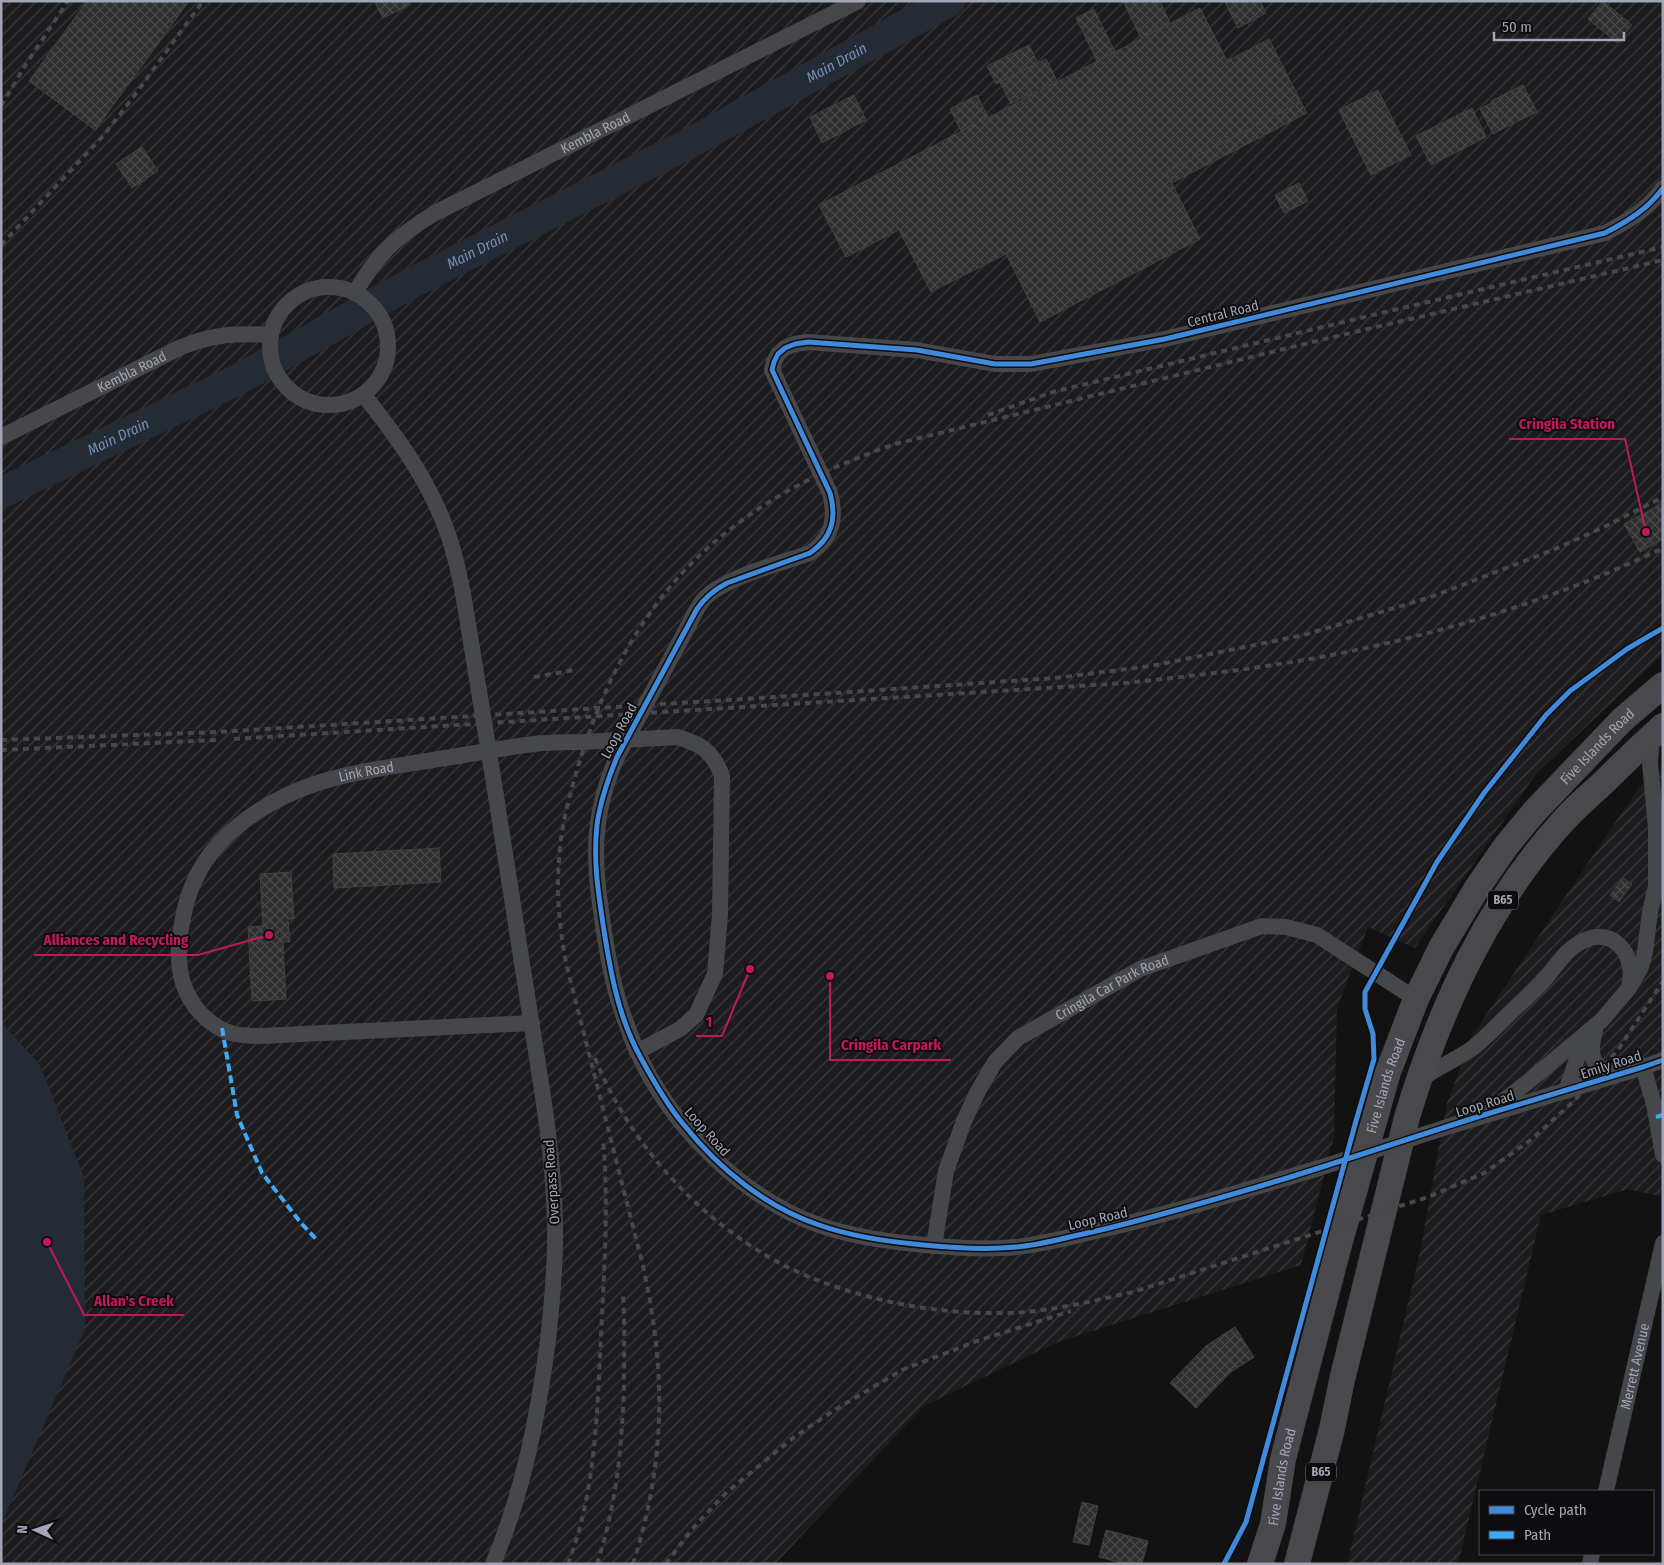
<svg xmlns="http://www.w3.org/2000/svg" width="1664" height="1565" viewBox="0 0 1664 1565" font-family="'Fira Sans Condensed',sans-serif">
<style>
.industrial{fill:url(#industrial-furrows)}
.water{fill:#252b35}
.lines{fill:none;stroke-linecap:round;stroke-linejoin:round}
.river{stroke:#252b35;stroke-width:31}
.building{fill:url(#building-cross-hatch);stroke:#414146}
.street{stroke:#46474b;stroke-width:16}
.primary{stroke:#49494d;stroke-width:26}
.rail{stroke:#47484b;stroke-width:4;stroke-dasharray:6 5;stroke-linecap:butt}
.street-bridge{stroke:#46474b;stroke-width:16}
.quiet{stroke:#3fa9f5;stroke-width:4;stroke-dasharray:8 4;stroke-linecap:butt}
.cycleway-casing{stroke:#0d0c0e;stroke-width:8}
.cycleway{stroke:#408adc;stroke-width:5}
.labels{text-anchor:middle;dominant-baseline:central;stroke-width:4;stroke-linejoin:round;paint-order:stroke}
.shield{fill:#0d0c0e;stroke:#757783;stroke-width:1}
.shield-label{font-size:12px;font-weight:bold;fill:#a1a5b5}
.street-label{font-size:14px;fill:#a1a5b5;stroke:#0d0c0e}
.water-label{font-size:15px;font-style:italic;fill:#748eb4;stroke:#0d0c0e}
.leader{fill:none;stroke:#c2185b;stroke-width:2}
.callout-dot{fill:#c2185b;stroke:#0d0c0e;stroke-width:2}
.callout-label{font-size:15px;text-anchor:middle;font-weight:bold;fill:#c2185b;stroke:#0d0c0e;stroke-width:4;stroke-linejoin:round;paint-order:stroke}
</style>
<defs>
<pattern id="industrial-furrows" width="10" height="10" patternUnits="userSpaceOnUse" patternTransform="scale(1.25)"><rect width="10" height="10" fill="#1c1c1e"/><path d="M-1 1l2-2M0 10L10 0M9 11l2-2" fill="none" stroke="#3a3a3c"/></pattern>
<pattern id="building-cross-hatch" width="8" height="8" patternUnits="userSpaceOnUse" patternTransform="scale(1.25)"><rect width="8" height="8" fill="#2f2f30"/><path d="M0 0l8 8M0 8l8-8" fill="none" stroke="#4a4a4c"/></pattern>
</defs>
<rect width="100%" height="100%" fill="#121212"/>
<g class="industrial">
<polygon points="1,1 1663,1 1663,654 1536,774 1415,948 1368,927 1337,1008 1334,1137 1301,1265 1058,1342 924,1406 775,1564 1,1564"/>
<polygon points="1663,767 1663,1197 1628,1189 1541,1215 1458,1564 1347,1564 1420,1252 1447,1103 1473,1034 1637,790"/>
</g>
<polygon class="water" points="1,1022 40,1065 84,1178 85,1329 1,1525"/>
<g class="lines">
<path class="river" id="s1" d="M1,493l238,-114 165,-92 282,-142 264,-144"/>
</g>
<g class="building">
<polygon points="87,1 189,1 95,130 29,81"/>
<polygon points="374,1 408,1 410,5 383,18"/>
<polygon points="1123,1 1160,1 1170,23 1141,38"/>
<polygon points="1226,1 1260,1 1266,13 1238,28 1225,2"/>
<polygon points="1603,1 1632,25 1617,43 1588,19"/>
<polygon points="1200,8 1227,61 1269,39 1301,102 1166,172 1200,239 1040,322 1006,254 931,292 899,230 846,257 819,205"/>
<polygon points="1094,9 1115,52 1097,61 1076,18"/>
<polygon points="1029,45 1038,63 996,84 987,66"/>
<polygon points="1046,59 1057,81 1011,104 1000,82"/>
<polygon points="1523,85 1537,112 1504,128 1491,101"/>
<polygon points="1378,90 1411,155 1371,175 1339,110"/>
<polygon points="854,95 866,120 822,143 810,117"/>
<polygon points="977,95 988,117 961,131 950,109"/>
<polygon points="1301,102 1307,113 1172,183 1166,172"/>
<polygon points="1491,103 1504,128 1493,134 1480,109"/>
<polygon points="1472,108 1486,137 1431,165 1416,136"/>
<polygon points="142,147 158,171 132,188 116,164"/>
<polygon points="1299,183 1308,201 1284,213 1275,195"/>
<polygon points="1663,503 1663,539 1640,552 1624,524"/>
<polygon points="439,848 441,882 334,888 333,854"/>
<polygon points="291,872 294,919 288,919 290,942 283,942 286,999 252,1001 248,927 263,926 260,874"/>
<polygon points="1623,878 1632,884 1619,902 1610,895"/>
<polygon points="1235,1327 1254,1357 1231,1372 1196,1408 1170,1383 1206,1346"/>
<polygon points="1082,1502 1098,1506 1089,1545 1073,1542"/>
<polygon points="1106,1530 1148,1541 1142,1564 1125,1564 1099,1557"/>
</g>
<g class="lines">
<g class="street">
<circle cx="329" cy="346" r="59"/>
<path id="s2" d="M355,293c22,-39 42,-57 80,-80l423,-212"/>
<path d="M363,394c35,44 68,89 86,143 10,30 15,62 20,93"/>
<path id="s3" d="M1,437l178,-89c33,-14 57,-15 92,-13"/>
<path d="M685,632c6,-11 11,-24 19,-33 20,-22 78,-36 106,-46 22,-15 27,-34 20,-60l-58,-123 2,-8 4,-8 7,-6 10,-4 13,-2 109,8 78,14h36l134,-25 440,-106c23,-12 43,-24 58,-45"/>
<path d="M617,757c-28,65 -23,107 -13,175 5,30 10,59 21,88 4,10 7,21 12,31 33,74 105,147 182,174 34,12 71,17 106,20 30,3 62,5 92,2 26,-3 53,-10 79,-16 75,-17 149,-41 223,-63"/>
<path id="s4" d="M532,1023l-271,13c-10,0 -21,0 -30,-3 -23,-7 -41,-28 -48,-50 -8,-25 -3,-54 3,-79 9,-33 26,-58 53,-79 60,-48 121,-53 194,-65 34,-5 67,-12 101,-16 16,-2 33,-2 49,-2 31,-2 63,-3 94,-5 25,7 36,15 45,39l-2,138 -5,60 -19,41 -16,14 -43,23"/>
<path d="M1595,1031c-7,24 -3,41 24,43"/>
<polyline points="1643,1067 1654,1104 1663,1155"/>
<path d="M1419,1081c17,-14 38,-21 55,-34 11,-9 21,-19 31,-29 13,-13 28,-25 40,-39 11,-13 22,-31 38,-38 31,-15 54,15 46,45"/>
<polyline points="1566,1091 1579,1053 1588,1038"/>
<polyline points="1485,1115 1529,1081 1602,1020 1629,988 1641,967 1645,952 1650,912 1656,886 1656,828 1650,763 1652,735"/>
<polyline points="1450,1126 1643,1067 1663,1060"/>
<path id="s5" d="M934,1246l12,-75 18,-50 14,-30 17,-29 23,-24 122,-69 122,-43 24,1 31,8 99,64"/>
<path id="s6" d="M1606,1491l57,-248"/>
<path d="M493,1564c30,-72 45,-147 55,-224 4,-37 8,-76 7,-113 -1,-70 -13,-138 -24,-206 -11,-75 -23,-150 -35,-225"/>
<polyline points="1590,1564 1592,1554"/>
</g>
<g class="primary">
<path id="s7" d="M1260,1564l13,-40 10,-65 56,-214 49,-173 28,-73 25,-51 36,-60 29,-42 28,-34 88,-92 41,-35"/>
<path d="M1297,1564l35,-135 10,-49 65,-263c33,-109 81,-215 159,-299 11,-12 24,-23 36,-34 20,-20 40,-39 61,-58"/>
</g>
<g class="rail">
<polyline points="1,106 26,64 68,1"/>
<polyline points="1,245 104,135 137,92 203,1"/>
<polyline points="988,415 1053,392 1381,313 1663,247"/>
<polyline points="534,677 574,670"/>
<path d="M234,739l892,-56c65,-7 130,-14 195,-26 117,-22 234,-57 342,-109"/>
<polyline points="1,740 218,732 775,697 1055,678 1151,666 1304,635 1431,597 1553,550 1606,526 1663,497"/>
<polyline points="1,750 217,740"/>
<path d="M595,1058c38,96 125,185 222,222 65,25 139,37 208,32 36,-3 72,-12 108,-20l295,-95 56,-24 48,-34 42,-38 46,-54 43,-66"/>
<path d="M568,1564c28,-73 29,-151 33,-228 3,-66 8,-131 2,-197"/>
<path d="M597,1564c20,-62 25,-117 27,-181 0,-30 1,-59 -1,-88"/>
<path d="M633,1564c33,-103 33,-194 10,-298l-76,-299c-7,-35 -11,-69 -8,-105 1,-29 8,-57 16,-85 27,-96 73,-184 153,-246 50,-40 107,-66 167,-87l434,-106 334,-78"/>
<polyline points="666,1564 692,1529 727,1492 793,1438 833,1411 902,1370 977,1341 1071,1311"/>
</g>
<g class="street-bridge">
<polyline points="469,630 496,796"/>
<polyline points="617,757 685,632"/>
<polyline points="1319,1168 1450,1126"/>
</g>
<g class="quiet">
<polyline points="222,1028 237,1115 262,1173 301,1223 317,1240"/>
<polyline points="1656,1117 1663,1115"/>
</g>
<g class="cycleway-casing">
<g id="cycleway">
<path d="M1663,188c-15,21 -35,33 -58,45l-440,106 -134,25h-36l-78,-14 -109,-8 -13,2 -10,4 -7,6 -4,8 -2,8 58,123c7,26 2,45 -20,60l-83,30c-13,7 -22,14 -30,26l-80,148c-9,22 -17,45 -20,68 -4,34 1,66 6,99 7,46 15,94 39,136 12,22 25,45 42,65 35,44 82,82 135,100 34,12 70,17 105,20 30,3 62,5 92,2 26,-2 51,-10 76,-15 65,-15 128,-34 192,-53 68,-21 135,-44 203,-65 52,-16 104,-31 156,-47l20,-7"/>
<polyline points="1224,1564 1246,1522 1356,1121 1374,1059 1373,1034 1365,1009 1365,992 1437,862 1484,793 1546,715 1570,691 1627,649 1663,628"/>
</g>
</g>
<use href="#cycleway" class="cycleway"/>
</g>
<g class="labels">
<g class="shield">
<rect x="1488" y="890.5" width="30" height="19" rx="4"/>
<rect x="1306" y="1462.5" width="30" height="19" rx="4"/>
</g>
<g class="shield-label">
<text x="1503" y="900">B65</text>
<text x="1321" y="1472">B65</text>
</g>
<g class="street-label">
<text stroke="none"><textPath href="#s2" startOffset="294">Kembla Road</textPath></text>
<text transform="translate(1223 314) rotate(-14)">Central Road</text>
<text stroke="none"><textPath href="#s3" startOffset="146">Kembla Road</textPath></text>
<text transform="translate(619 731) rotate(-62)">Loop Road</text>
<text stroke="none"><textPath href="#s7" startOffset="900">Five Islands Road</textPath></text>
<text stroke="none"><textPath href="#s4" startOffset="690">Link Road</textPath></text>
<text stroke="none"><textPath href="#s5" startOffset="336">Cringila Car Park Road</textPath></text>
<text transform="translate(1611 1065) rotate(-18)">Emily Road</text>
<text stroke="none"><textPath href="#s7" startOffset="495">Five Islands Road</textPath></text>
<text transform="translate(1485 1104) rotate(-17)">Loop Road</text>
<text transform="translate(707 1132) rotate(48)">Loop Road</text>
<text transform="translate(552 1182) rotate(-94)">Overpass Road</text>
<text transform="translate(1098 1219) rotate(-13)">Loop Road</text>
<text stroke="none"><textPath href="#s6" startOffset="128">Merrett Avenue</textPath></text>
<text stroke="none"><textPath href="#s7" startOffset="90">Five Islands Road</textPath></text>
</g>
<g class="water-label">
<text stroke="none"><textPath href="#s1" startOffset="940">Main Drain</textPath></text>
<text stroke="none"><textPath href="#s1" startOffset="535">Main Drain</textPath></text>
<text stroke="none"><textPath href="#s1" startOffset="130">Main Drain</textPath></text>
</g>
</g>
<path class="leader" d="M1646 532L1625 439H1509M269 935L198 955H34M750 969L722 1036H696M830 976L830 1060H951M47 1242L84 1315H184"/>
<g class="callout-dot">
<circle cx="1646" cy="532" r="5"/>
<circle cx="269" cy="935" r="5"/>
<circle cx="750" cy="969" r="5"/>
<circle cx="830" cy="976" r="5"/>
<circle cx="47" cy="1242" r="5"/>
</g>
<g class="callout-label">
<text x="1567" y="429">Cringila Station</text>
<text x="116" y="945">Alliances and Recycling</text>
<text x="709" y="1027">1</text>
<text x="891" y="1050">Cringila Carpark</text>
<text x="134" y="1306">Allan's Creek</text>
</g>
<rect width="1664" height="1565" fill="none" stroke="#a1a5b5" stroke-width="5"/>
<rect x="1479" y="1490" width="175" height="65" fill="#0d0c0e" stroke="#484951"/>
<rect x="1489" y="1506" width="25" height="8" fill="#408adc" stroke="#484951"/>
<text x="1524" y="1515" font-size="15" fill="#a1a5b5">Cycle path</text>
<rect x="1489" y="1531" width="25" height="8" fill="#3fa9f5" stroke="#484951"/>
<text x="1524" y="1540" font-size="15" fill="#a1a5b5">Path</text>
<g transform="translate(35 1530) rotate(273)" stroke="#0d0c0e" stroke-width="4" paint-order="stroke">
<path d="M0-4L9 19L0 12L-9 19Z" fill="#a1a5b5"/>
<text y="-8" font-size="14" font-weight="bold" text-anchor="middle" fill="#a1a5b5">N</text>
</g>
<path d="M1494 32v8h130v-8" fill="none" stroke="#a1a5b5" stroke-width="2.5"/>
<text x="1502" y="32" font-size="15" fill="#a1a5b5" stroke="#0d0c0e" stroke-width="4" paint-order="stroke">50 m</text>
</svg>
